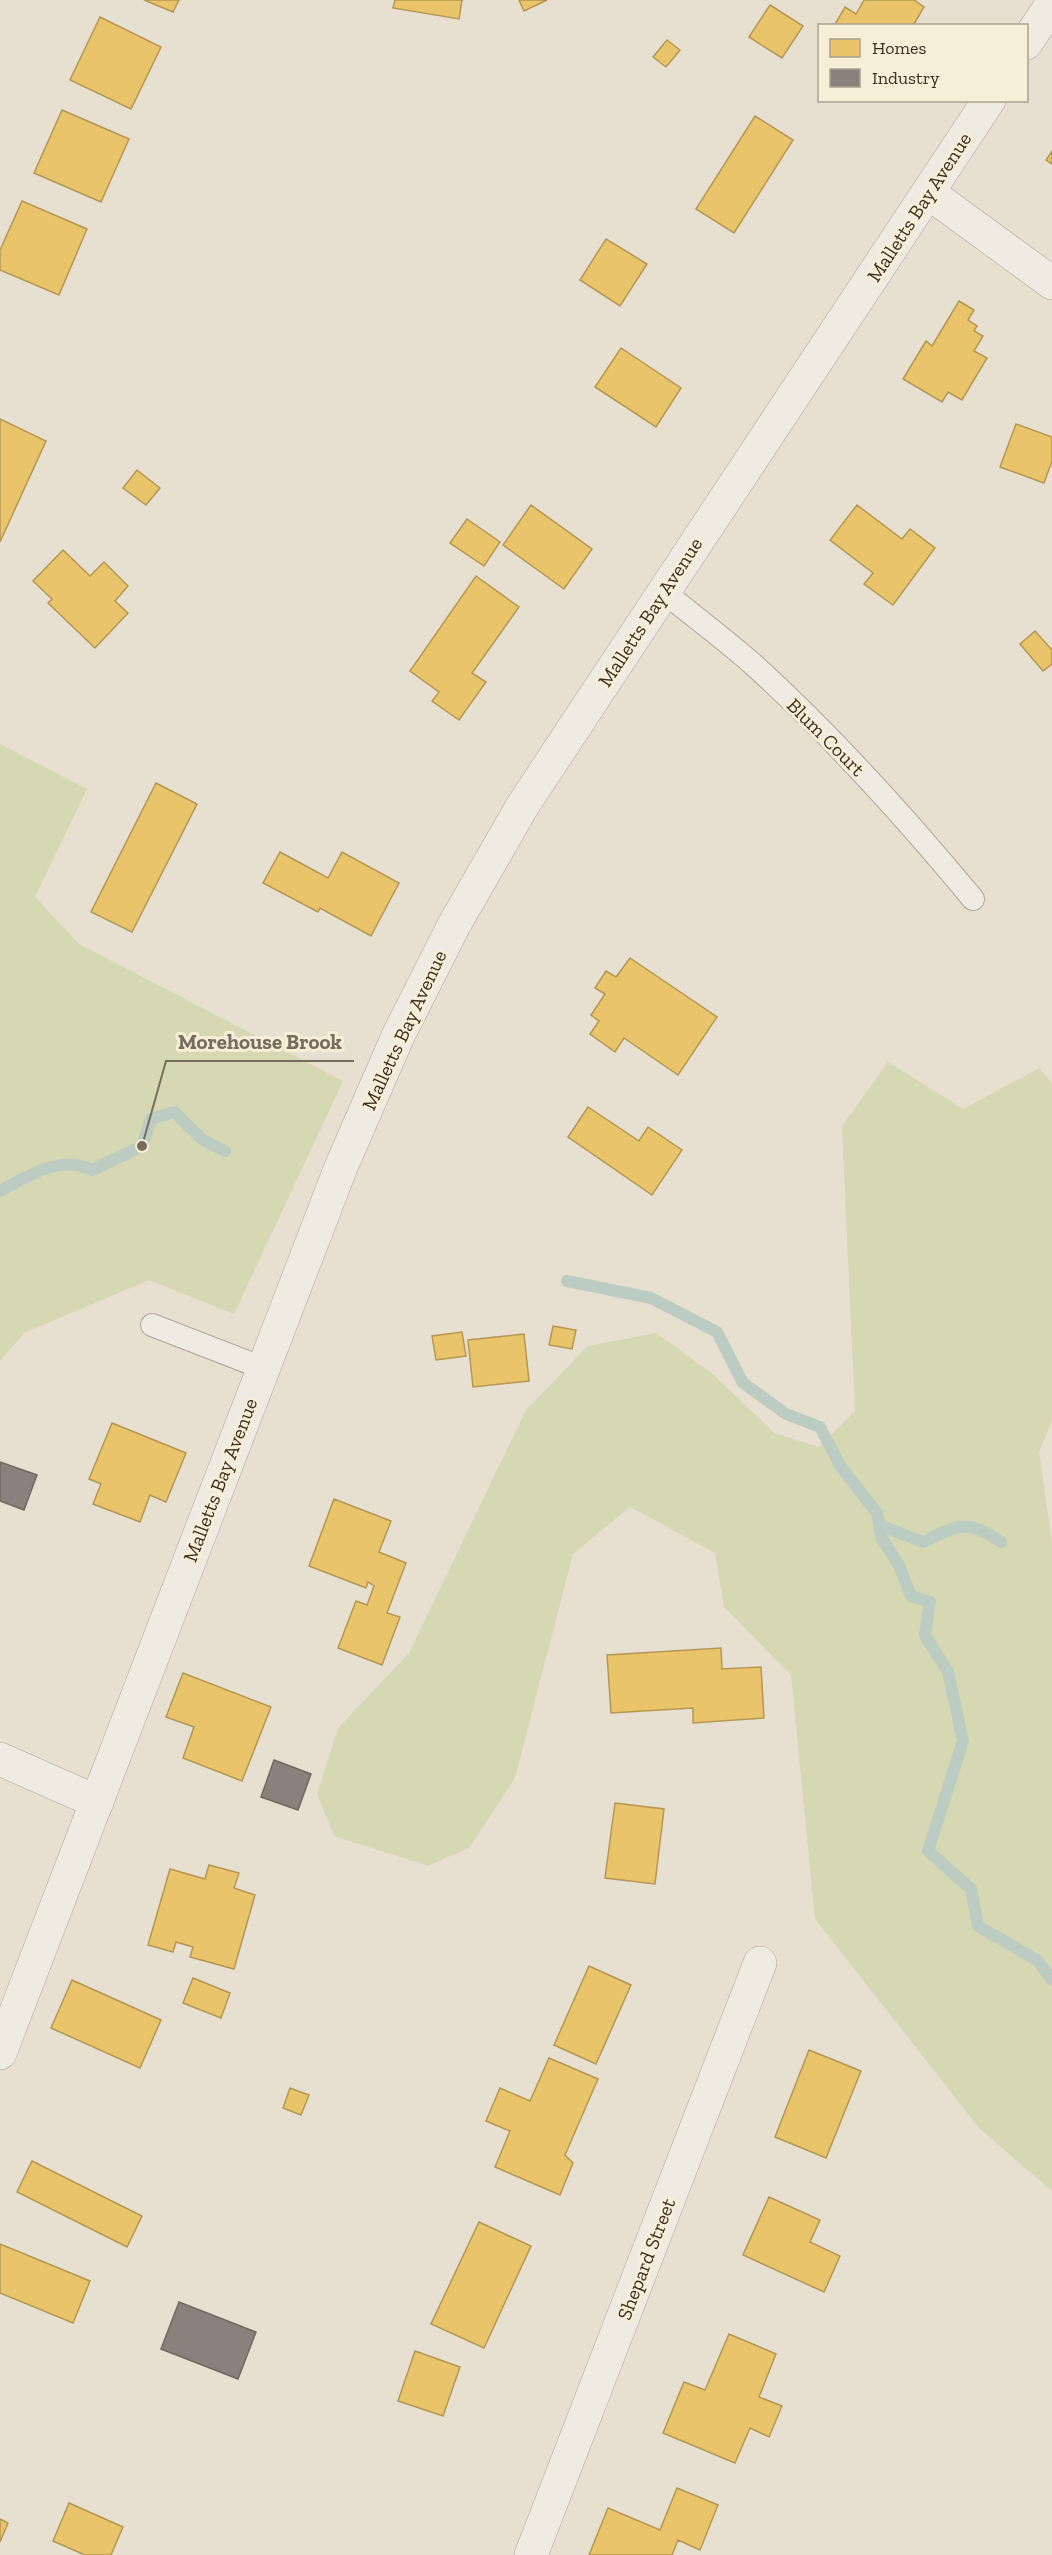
<svg xmlns="http://www.w3.org/2000/svg" width="1052" height="2555" viewBox="0 0 1052 2555" font-family="'Zilla Slab',serif">
<style>
.green{fill:#d6d7b3}
.homes{fill:#e9c46a;stroke:#b59754;stroke-width:1.5}
.industry{fill:#8a817c;stroke:#736860;stroke-width:1.5}
.lines{fill:none;stroke-linecap:round;stroke-linejoin:round}
.stream{stroke:#bcccc2;stroke-width:12}
.service-casing{stroke:#ada599;stroke-width:24}
.minor-casing{stroke:#ada599;stroke-width:34}
.tertiary-casing{stroke:#ada599;stroke-width:34}
.service{stroke:#efebe3;stroke-width:22}
.minor{stroke:#efebe3;stroke-width:33}
.tertiary{stroke:#efebe3;stroke-width:33}
.labels{text-anchor:middle;dominant-baseline:central;stroke-width:6;stroke-linejoin:round;paint-order:stroke}
.street-label{font-size:20px;fill:#3d2e20;stroke:#f7eed8}
.leader{fill:none;stroke:#786c5e;stroke-width:2}
.callout-dot{fill:#786c5e;stroke:#f7eed8;stroke-width:2}
.callout-label{font-size:21px;text-anchor:middle;font-weight:bold;fill:#786c5e;stroke:#f7eed8;stroke-width:6;stroke-linejoin:round;paint-order:stroke}
</style>
<rect width="100%" height="100%" fill="#e7e0d1"/>
<g class="green">
<polygon points="0,744 87,789 35,897 79,944 343,1081 234,1314 149,1280 24,1333 0,1361"/>
<polygon points="888,1062 963,1109 1039,1068 1052,1083 1052,1421 1039,1452 1052,1542 1052,2191 979,2128 815,1919 791,1675 724,1607 715,1553 630,1507 573,1554 515,1778 470,1847 428,1866 334,1836 317,1794 338,1728 409,1653 526,1410 588,1346 656,1333 714,1375 774,1433 819,1447 855,1411 842,1126"/>
</g>
<g class="homes">
<polygon points="144,0 179,0 173,12"/>
<polygon points="395,0 462,0 459,19 393,8"/>
<polygon points="519,0 547,0 524,11"/>
<polygon points="864,0 914,0 924,7 913,26 834,26 845,7 856,14"/>
<polygon points="770,5 803,26 782,58 749,37"/>
<polygon points="100,17 161,47 131,109 70,80"/>
<polygon points="667,40 680,50 666,67 653,57"/>
<polygon points="62,110 129,139 101,202 34,173"/>
<polygon points="755,116 793,140 734,233 696,209"/>
<polygon points="1052,151 1052,164 1046,160"/>
<polygon points="22,201 87,229 59,295 0,270 0,250"/>
<polygon points="606,239 647,264 620,306 580,280"/>
<polygon points="959,301 974,310 968,320 977,326 974,331 983,336 974,351 987,358 962,400 948,392 942,402 903,379 926,341 932,346"/>
<polygon points="621,348 681,388 656,427 595,387"/>
<polygon points="0,419 46,441 0,542"/>
<polygon points="1016,424 1052,437 1052,461 1044,483 1000,467"/>
<polygon points="137,470 160,488 146,505 123,488"/>
<polygon points="531,505 592,549 564,589 503,545"/>
<polygon points="857,505 902,539 910,529 935,548 893,605 864,584 873,573 830,540"/>
<polygon points="467,519 500,542 484,566 450,543"/>
<polygon points="63,550 90,576 104,562 128,586 115,601 128,613 95,648 48,603 52,599 33,581"/>
<polygon points="476,576 519,607 472,673 486,682 459,720 432,701 439,692 410,671"/>
<polygon points="1035,631 1052,650 1052,664 1043,671 1020,644"/>
<polygon points="156,783 197,804 132,932 91,912"/>
<polygon points="280,852 328,878 342,852 399,883 371,936 320,908 318,912 263,883"/>
<polygon points="630,958 717,1017 678,1075 624,1038 615,1052 590,1034 599,1021 591,1015 605,994 595,988 606,971 616,977"/>
<polygon points="588,1107 639,1141 648,1127 682,1150 652,1195 568,1137"/>
<polygon points="553,1326 576,1330 572,1349 549,1345"/>
<polygon points="462,1332 466,1356 436,1360 432,1336"/>
<polygon points="524,1334 529,1381 473,1387 468,1340"/>
<polygon points="112,1423 186,1453 166,1502 150,1495 140,1522 93,1504 101,1484 89,1479"/>
<polygon points="334,1499 391,1521 379,1552 406,1563 387,1613 400,1617 382,1665 338,1648 356,1601 367,1605 374,1586 368,1582 366,1588 309,1566"/>
<polygon points="721,1648 722,1669 761,1667 764,1718 693,1723 693,1708 611,1713 607,1655"/>
<polygon points="183,1673 271,1707 242,1781 183,1758 194,1727 166,1717"/>
<polygon points="615,1803 664,1809 655,1884 605,1878"/>
<polygon points="209,1865 239,1873 234,1888 255,1895 234,1969 190,1957 193,1947 176,1942 173,1952 148,1945 170,1869 205,1879"/>
<polygon points="589,1966 631,1985 596,2064 554,2045"/>
<polygon points="193,1978 230,1993 221,2018 183,2003"/>
<polygon points="72,1980 161,2020 140,2068 51,2028"/>
<polygon points="809,2050 861,2071 826,2158 775,2137"/>
<polygon points="549,2058 598,2079 565,2155 573,2163 560,2195 495,2167 510,2131 486,2121 500,2088 530,2101"/>
<polygon points="290,2088 309,2095 301,2115 283,2108"/>
<polygon points="32,2161 142,2216 127,2247 17,2192"/>
<polygon points="769,2197 820,2220 810,2242 840,2256 824,2292 743,2255"/>
<polygon points="479,2222 531,2246 484,2348 431,2324"/>
<polygon points="0,2244 90,2281 73,2323 0,2293"/>
<polygon points="729,2334 776,2354 759,2397 782,2406 769,2437 750,2428 735,2463 663,2433 684,2382 705,2390"/>
<polygon points="415,2351 460,2367 443,2416 398,2401"/>
<polygon points="677,2488 718,2505 700,2550 678,2540 672,2555 589,2555 608,2508 660,2530"/>
<polygon points="69,2503 123,2527 111,2555 85,2555 53,2541"/>
<polygon points="0,2519 8,2523 0,2542"/>
</g>
<g class="industry">
<polygon points="0,1462 37,1475 24,1510 0,1501"/>
<polygon points="274,1760 311,1774 298,1810 261,1797"/>
<polygon points="179,2302 256,2332 238,2379 161,2349"/>
</g>
<g class="lines">
<g class="stream">
<path d="M0,1191c29,-15 61,-37 92,-21l50,-24 9,-27 23,-7 29,28 22,11"/>
<polyline points="567,1281 651,1298 717,1332 743,1383 786,1414 820,1427 841,1467 877,1513 881,1537 899,1565 911,1596 930,1602 925,1635 948,1672 963,1741 928,1851 971,1889 978,1926 1037,1960 1052,1980"/>
<path d="M879,1525l44,17c35,-17 43,-24 78,0"/>
</g>
<g class="service-casing">
<g id="service">
<path d="M663,591c30,25 63,49 92,75 79,72 150,151 218,233"/>
<polyline points="152,1325 263,1368"/>
</g>
</g>
<g class="minor-casing">
<g id="minor">
<polyline points="929,193 1052,283"/>
<polyline points="0,1759 97,1802"/>
<polyline points="531,2555 760,1963"/>
</g>
</g>
<g class="tertiary-casing">
<g id="tertiary">
<polyline points="1026,43 1052,4"/>
<polyline points="0,2053 341,1167 398,1036 454,925 523,805 989,100"/>
</g>
</g>
<use href="#service" class="service"/>
<use href="#minor" class="minor"/>
<use href="#tertiary" class="tertiary"/>
</g>
<g class="labels">
<g class="street-label">
<text transform="translate(919 207) rotate(-57)">Malletts Bay Avenue</text>
<text transform="translate(650 612) rotate(-57)">Malletts Bay Avenue</text>
<text transform="translate(826 737) rotate(45)">Blum Court</text>
<text transform="translate(404 1030) rotate(-65)">Malletts Bay Avenue</text>
<text transform="translate(220 1480) rotate(-69)">Malletts Bay Avenue</text>
<text transform="translate(646 2259) rotate(-69)">Shepard Street</text>
</g>
</g>
<path class="leader" d="M142 1146L166 1061H354"/>
<circle class="callout-dot" cx="142" cy="1146" r="6"/>
<g class="callout-label">
<text x="260" y="1049">Morehouse Brook</text>
</g>
<rect x="818" y="24" width="210" height="78" fill="#f7eed8" stroke="#ada18e" stroke-width="1.5"/>
<rect x="830" y="39" width="30" height="18" fill="#e9c46a" stroke="#ada18e" stroke-width="1.5"/>
<text x="872" y="54" font-size="18" fill="#3d2e20">Homes</text>
<rect x="830" y="69" width="30" height="18" fill="#8a817c" stroke="#ada18e" stroke-width="1.5"/>
<text x="872" y="84" font-size="18" fill="#3d2e20">Industry</text>
</svg>
